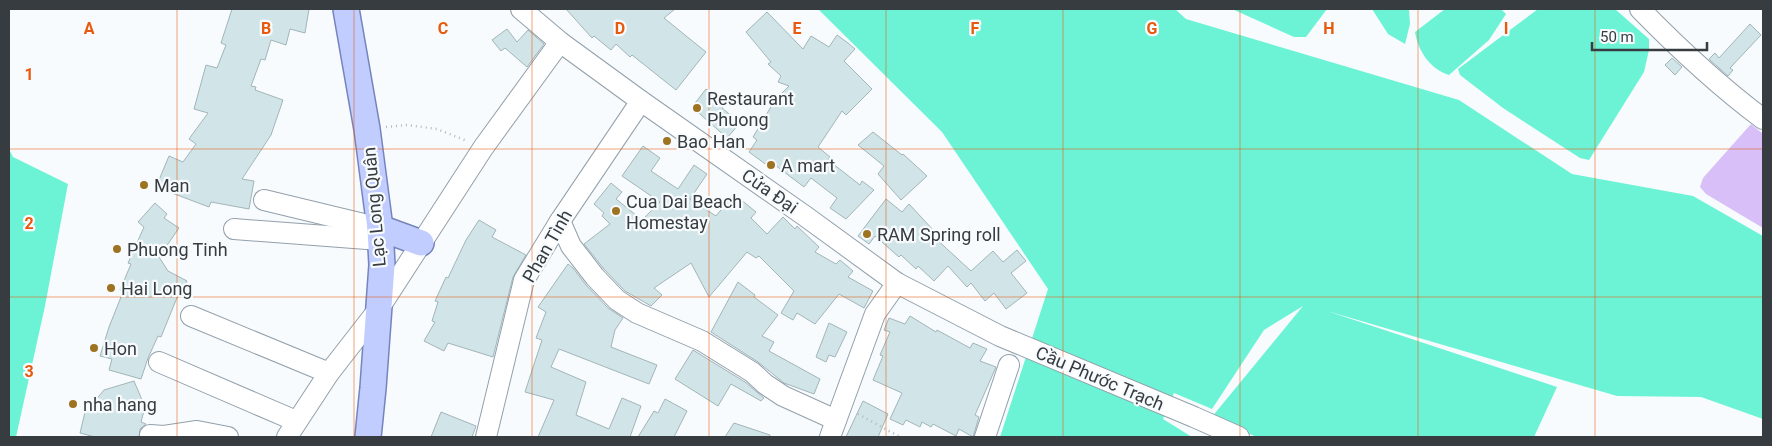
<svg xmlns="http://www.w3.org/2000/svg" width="1772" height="446" viewBox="0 0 1772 446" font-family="Roboto,sans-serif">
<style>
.green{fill:#d9bff7}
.water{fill:#6cf3d6}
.building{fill:#d1e5e9;stroke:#a1b5b9}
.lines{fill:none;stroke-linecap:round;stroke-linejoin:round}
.minor-casing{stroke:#92a0ab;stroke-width:22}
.major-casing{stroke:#7584bc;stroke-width:28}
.path{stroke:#b4b8bb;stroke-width:2.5;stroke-dasharray:1 4;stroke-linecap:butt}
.minor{stroke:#fff;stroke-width:20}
.major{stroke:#c1ccff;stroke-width:25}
.grid{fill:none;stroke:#e8590c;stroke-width:1;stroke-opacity:0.55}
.poi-dot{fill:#9d7321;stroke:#f8fbfe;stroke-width:2}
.labels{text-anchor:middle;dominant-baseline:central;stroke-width:4.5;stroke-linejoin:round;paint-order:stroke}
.poi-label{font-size:18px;fill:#363c40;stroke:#f8fbfe;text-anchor:start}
.street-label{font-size:18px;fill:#363c40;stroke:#f8fbfe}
.grid-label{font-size:16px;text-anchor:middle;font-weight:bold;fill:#e8590c;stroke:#f8fbfe;stroke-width:4.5;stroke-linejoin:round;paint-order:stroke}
</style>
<rect width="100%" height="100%" fill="#f8fbfe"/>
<polygon class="green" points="1751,124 1763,134 1763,228 1706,194 1700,187 1703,178"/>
<g class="water">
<polygon points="818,9 1175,9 1186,19 1459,100 1572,174 1693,196 1763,236 1763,419 1701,397 1617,396 1327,311 1557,387 1534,437 1257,437 1211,418 1303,306 1264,330 1212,409 1174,393 1163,419 1192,437 1000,437 1048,289 942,132"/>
<polygon points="1232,9 1327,9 1306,37 1294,37"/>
<polygon points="1372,9 1409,9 1410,24 1405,44 1388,34"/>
<path d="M1445,9h56l5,5 -17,26 -40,35c-19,-6 -31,-24 -34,-43z"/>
<polygon points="1538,9 1615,9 1649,39 1649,50 1644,72 1589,160 1580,158 1503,108 1460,75 1458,69"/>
<polygon points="9,149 13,157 68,184 45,306 16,437 9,437"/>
</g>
<g class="building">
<polygon points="232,9 309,9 305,33 290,29 286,45 271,40 265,60 261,59 251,86 256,87 255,90 283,100 271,135 242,179 254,181 249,209 211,202 209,207 156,187 169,156 183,162 196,144 189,139 208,113 194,109 206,65 217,68 226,45 221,43"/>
<polygon points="566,9 675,9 664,18 706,52 676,90 632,55 630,57 616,44 611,50 594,36 592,38"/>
<polygon points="767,12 803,49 811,36 829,47 837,35 848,43 855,49 844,61 872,89 846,115 842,111 818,147 830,157 828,160 860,185 862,181 874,190 846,219 830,208 837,198 811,178 804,187 775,165 772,169 749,152 757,140 753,137 775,100 789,86 778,82 781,76 768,64 771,62 746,32"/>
<polygon points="1750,24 1761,35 1730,68 1733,70 1728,76 1709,59 1715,53 1719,58"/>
<polygon points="507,29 517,42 528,30 544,44 527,67 505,48 501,51 492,40"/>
<polygon points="1672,58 1682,67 1675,75 1665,65"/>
<polygon points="706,89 725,103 722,108 740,123 727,138 692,107"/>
<polygon points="873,132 902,155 903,154 927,176 901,200 878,174 884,166 858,145"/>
<polygon points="643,146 660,158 651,171 678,189 694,165 707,174 690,199 716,216 734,194 756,212 751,218 767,234 783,217 795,229 797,226 819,247 815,252 836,264 840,260 853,271 848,277 873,291 864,308 839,294 815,324 797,313 793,320 781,313 794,291 759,256 756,258 747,252 709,297 691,263 654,288 662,295 651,306 625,291 604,269 584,244 610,224 602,216 604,213 594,204 611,183 622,192 616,199 642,220 660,202 622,176"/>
<polygon points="886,199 902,212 909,204 936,233 933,236 971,271 993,251 1003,262 1017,250 1026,261 1011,273 1027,293 1006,309 994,293 985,301 971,283 967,287 948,266 934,281 918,266 916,269 901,255 899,257 875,236 869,244 858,236"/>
<polygon points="155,203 167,214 164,218 179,228 159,257 168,271 187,281 176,300 161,337 158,336 148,358 141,379 109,370 112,359 100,356 109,327 123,292 120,290 131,264 128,263 144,227 138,222"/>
<polygon points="479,220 496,230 492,237 526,255 513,277 493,357 448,343 444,351 424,341 435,322 432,321 438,302 435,301 446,277 448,278 466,240"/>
<polygon points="568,264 573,268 586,285 608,308 623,318 615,330 611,347 657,365 649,384 559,349 551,367 586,382 576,415 609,429 622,398 641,406 630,437 538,437 554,400 525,392 542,340 536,338 546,312 538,307"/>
<polygon points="738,282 755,295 754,297 778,315 762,336 774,342 769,351 820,379 814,394 784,383 758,362 711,332"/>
<polygon points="910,316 936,332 937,330 970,348 973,343 987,349 980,361 996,367 975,415 979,417 973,437 959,429 956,436 933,424 931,427 922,422 920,427 906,420 903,425 890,419 902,393 873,380 883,356 880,355 890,332 884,330 889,318 905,324"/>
<polygon points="829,323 847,332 835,357 829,355 826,362 816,357"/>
<polygon points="693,350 745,382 764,398 761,401 731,384 718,406 675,379"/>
<polygon points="134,381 145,407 141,422 146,424 140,429 139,437 95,437 80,433 86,408 89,408 104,390"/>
<polygon points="665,399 687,411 674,437 638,437 654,411 658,413"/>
<polygon points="863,401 888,414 878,437 846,437"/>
<polygon points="441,412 476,426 472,437 431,437"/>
<polygon points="734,423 770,435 770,437 725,437"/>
</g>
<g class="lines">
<g class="minor-casing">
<g id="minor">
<polyline points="521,9 560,42 641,101 805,216 897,283 1000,336 1194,417 1239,437"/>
<path d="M1640,9c38,39 79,77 123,110"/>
<polyline points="264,200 380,228"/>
<polyline points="560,221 571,246 595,277 617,300 637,313 702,341 752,372 765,384 783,396 836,420"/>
<polyline points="234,229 380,240"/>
<polyline points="191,316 329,373"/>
<polyline points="159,362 296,421"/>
<polyline points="150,435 164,436 197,431 228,437"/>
<polyline points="287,437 329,373 378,310 483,148 560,42"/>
<polyline points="486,437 524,280 560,221 641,101"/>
<polyline points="830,437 875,314 897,283"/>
<polyline points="985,437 1009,365"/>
</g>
</g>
<g class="major-casing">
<g id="major">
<polyline points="346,9 367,129 380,228 382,265 373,388 368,437"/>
<polyline points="380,228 421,243"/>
</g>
</g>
<g class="path">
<polyline points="386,127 407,125 437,129 467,141"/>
<polyline points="858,414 900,437"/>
</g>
<use href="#minor" class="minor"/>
<use href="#major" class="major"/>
</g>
<path class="grid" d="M177,9v428M354,9v428M532,9v428M709,9v428M886,9v428M1063,9v428M1240,9v428M1418,9v428M1595,9v428M9,149h1754M9,297h1754"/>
<g class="poi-dot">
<circle cx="697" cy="108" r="5"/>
<circle cx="667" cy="141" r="5"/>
<circle cx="771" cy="165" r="5"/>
<circle cx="144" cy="185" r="5"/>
<circle cx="616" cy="211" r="5"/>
<circle cx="867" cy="234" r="5"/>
<circle cx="117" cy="249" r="5"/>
<circle cx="111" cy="288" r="5"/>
<circle cx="94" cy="348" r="5"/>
<circle cx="73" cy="404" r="5"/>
</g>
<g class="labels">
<g class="poi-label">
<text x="707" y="98">Restaurant<tspan x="707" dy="21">Phuong</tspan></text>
<text x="677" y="141">Bao Han</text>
<text x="781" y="165">A mart</text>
<text x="154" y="185">Man</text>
<text x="626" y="201">Cua Dai Beach<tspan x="626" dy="21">Homestay</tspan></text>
<text x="877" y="234">RAM Spring roll</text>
<text x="127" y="249">Phuong Tinh</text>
<text x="121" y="288">Hai Long</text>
<text x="104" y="348">Hon</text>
<text x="83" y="404">nha hang</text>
</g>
<g class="street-label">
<text transform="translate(770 191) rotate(35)">Cửa Đại</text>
<text transform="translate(374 207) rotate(-95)">Lạc Long Quân</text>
<text transform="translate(547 246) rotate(-60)">Phan Tình</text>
<text transform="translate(1100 378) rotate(23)">Cầu Phước Trạch</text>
</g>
</g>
<g class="grid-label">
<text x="89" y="34">A</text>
<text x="266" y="34">B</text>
<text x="443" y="34">C</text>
<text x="620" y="34">D</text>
<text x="797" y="34">E</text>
<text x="975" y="34">F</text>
<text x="1152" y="34">G</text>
<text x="1329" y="34">H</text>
<text x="1506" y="34">I</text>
<text x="29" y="80">1</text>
<text x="29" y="229">2</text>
<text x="29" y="377">3</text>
</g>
<rect width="1772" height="446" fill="none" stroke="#363c40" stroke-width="20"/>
<path d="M1592 42v8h115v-8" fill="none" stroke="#363c40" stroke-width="2.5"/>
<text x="1600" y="42" font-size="15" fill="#363c40" stroke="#f8fbfe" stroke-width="4" paint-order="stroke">50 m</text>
</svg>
